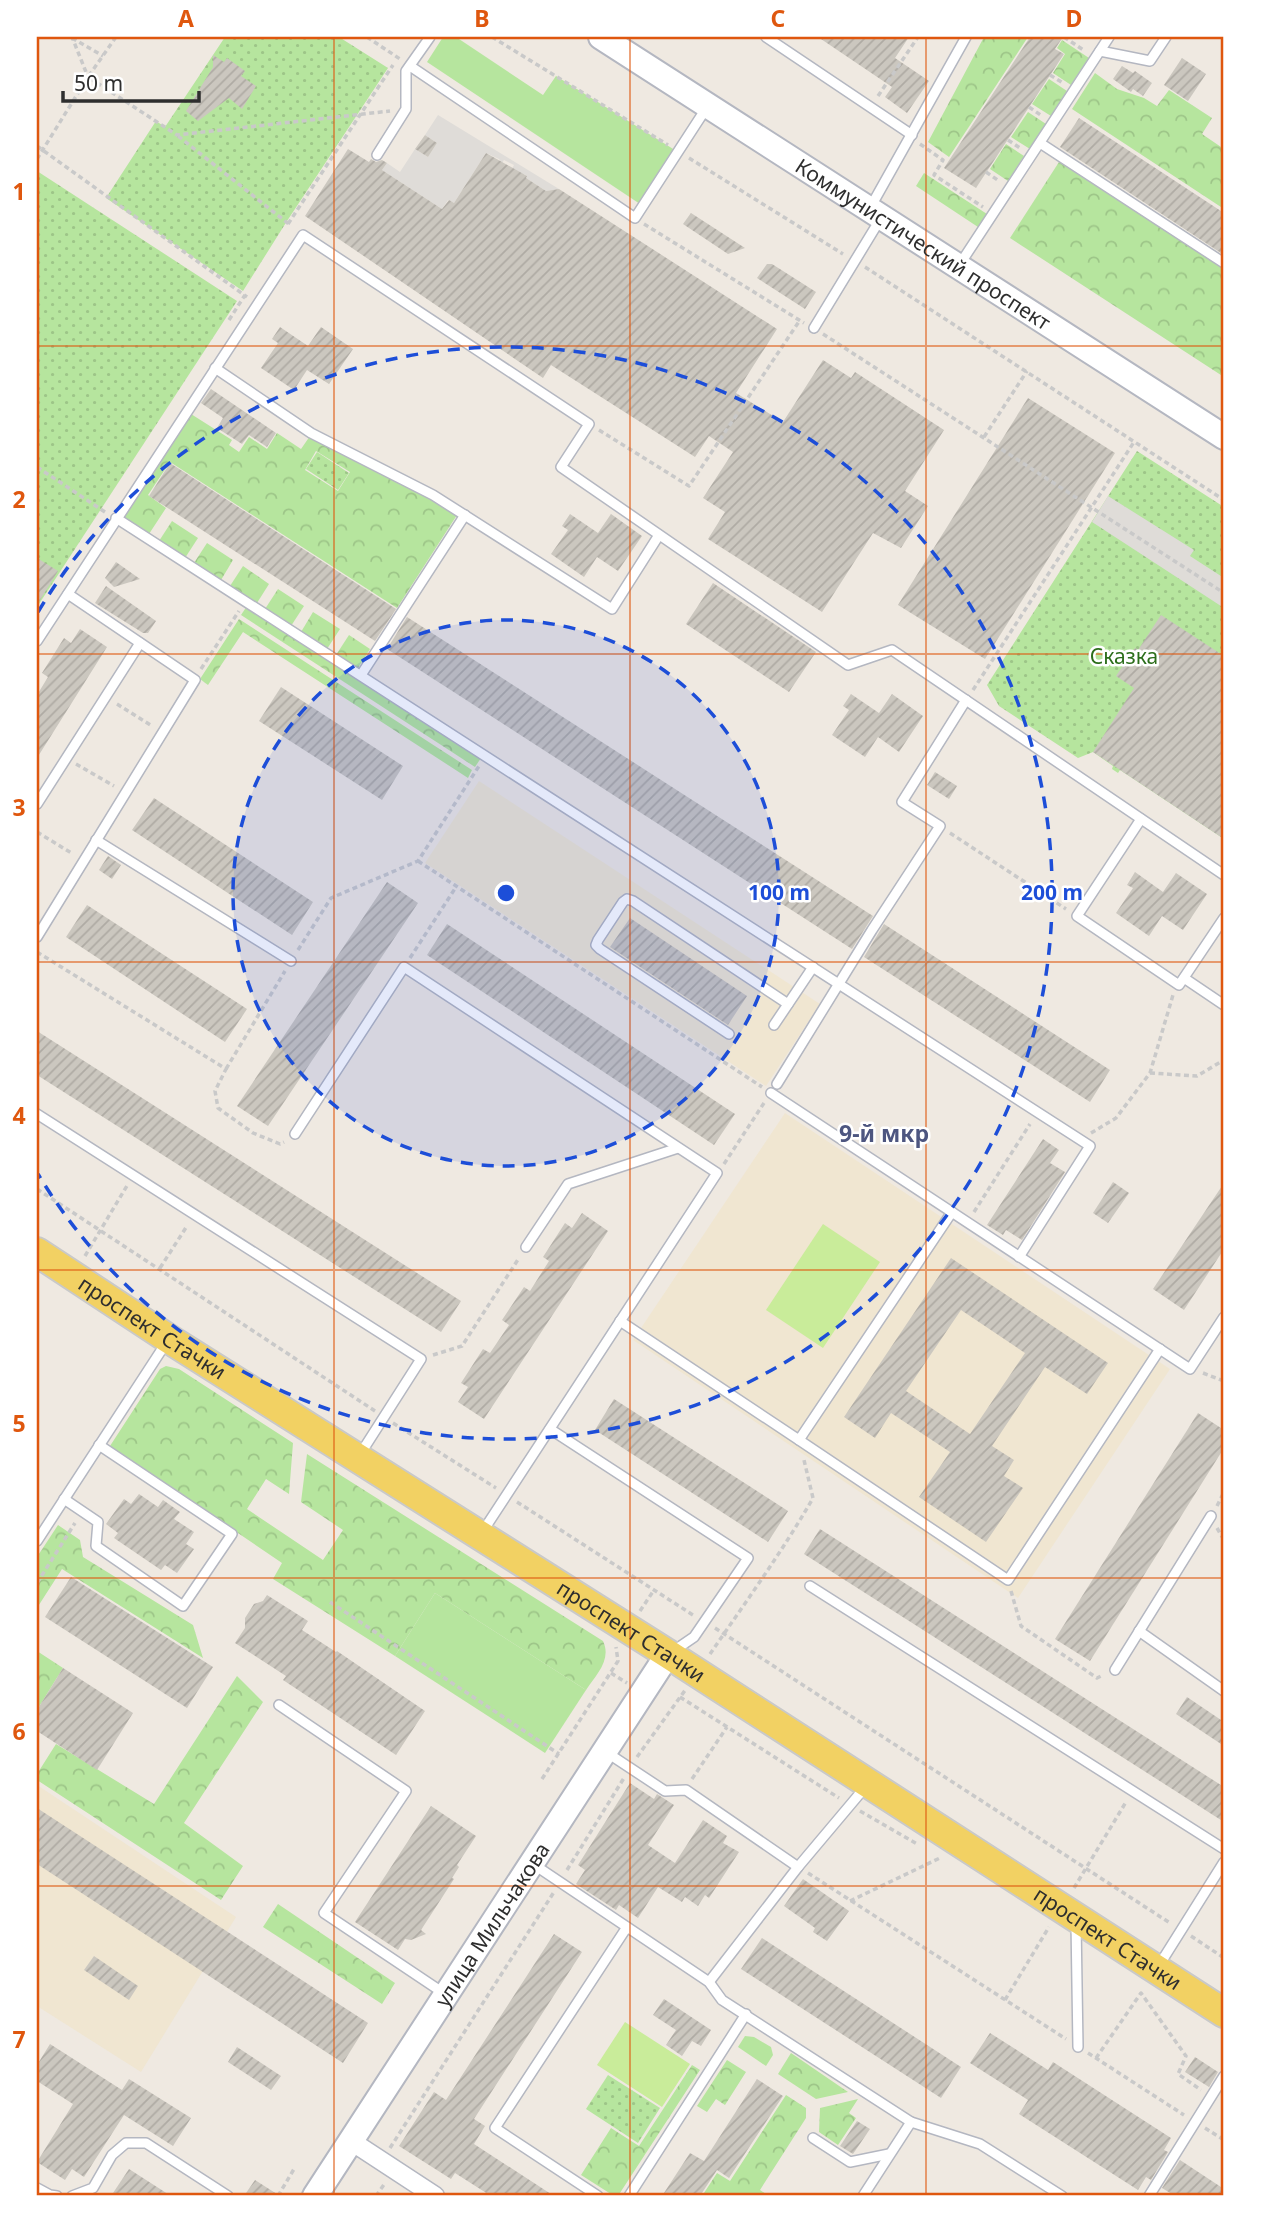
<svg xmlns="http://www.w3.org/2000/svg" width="1261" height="2233" viewBox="0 0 1261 2233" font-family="'Noto Sans',sans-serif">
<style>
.education{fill:#f0e6d1}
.grass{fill:#b6e59e}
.forest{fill:url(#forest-crowns);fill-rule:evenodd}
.park{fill:url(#park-dots)}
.pitch{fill:#c9ec9a}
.plaza{fill:#dfdcd8}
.building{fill:url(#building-hatch);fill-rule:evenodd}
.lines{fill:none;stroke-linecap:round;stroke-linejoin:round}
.lane-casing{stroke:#b4b7c1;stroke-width:12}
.street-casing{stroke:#b4b7c1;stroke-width:21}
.secondary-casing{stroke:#b4b7c1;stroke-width:28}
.primary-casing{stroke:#c9c9c9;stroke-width:32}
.path{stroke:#c9c9c9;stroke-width:3.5;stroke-dasharray:5 3.5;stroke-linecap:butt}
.lane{stroke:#fff;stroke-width:9}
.street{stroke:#fff;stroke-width:18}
.secondary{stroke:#fff;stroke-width:24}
.primary{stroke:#f2d163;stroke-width:28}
.grid{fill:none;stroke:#df570e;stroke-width:2;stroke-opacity:0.55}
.ring{fill:none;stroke:#1d4ed8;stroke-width:3.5;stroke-dasharray:12 9}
.labels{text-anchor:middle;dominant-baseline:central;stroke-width:5;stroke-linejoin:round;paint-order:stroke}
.street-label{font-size:21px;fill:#2e2e2e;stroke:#fff}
.park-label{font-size:21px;fill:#2c6e1b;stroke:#fff}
.neighbourhood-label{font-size:23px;font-weight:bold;fill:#4d5680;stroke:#fff}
.centre{fill:#1d4ed8;stroke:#fff;stroke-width:3.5}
.ring-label{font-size:21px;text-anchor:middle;font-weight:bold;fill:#1d4ed8;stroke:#fff;stroke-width:5;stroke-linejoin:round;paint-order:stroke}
.neatline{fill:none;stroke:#df570e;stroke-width:2.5}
.grid-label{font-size:23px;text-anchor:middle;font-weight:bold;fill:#df570e}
</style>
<defs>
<pattern id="forest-crowns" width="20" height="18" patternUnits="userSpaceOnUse" patternTransform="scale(1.75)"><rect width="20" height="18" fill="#b6e59e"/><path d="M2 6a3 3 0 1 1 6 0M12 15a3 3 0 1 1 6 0" fill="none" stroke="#9dc588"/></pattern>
<pattern id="park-dots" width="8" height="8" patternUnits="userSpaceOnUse" patternTransform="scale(1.75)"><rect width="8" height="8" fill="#b6e59e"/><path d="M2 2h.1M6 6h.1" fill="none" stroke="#9dc588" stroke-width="1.8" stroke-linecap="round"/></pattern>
<pattern id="building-hatch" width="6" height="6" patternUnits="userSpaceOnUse" patternTransform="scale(1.75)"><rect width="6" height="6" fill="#cbc7bf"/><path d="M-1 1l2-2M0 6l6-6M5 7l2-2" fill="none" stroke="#afaba4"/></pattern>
</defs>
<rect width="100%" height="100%" fill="#efe9e1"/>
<g class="education">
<polygon points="479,781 820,1004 766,1086 425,863"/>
<polygon points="785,1113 1170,1369 1018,1598 633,1340"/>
<polygon points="37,1785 236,1917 141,2072 37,2006"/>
</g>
<g class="grass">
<polygon points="443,37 456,37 543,95 556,76 678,152 643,206 427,62"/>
<polygon points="435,1593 586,1690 545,1753 395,1656"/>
<polygon points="745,2036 754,2037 771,2047 773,2055 766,2066 738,2047"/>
</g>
<g class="forest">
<polygon points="984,37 1028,37 949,157 928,142"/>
<polygon points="1062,40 1089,58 1071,85 1053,73 1065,54 1057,48"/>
<polygon points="1095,73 1117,89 1144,98 1157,106 1169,90 1212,118 1202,134 1224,149 1224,209 1072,109"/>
<polygon points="1049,79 1067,91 1051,116 1032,104"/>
<polygon points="1028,112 1046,124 1030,149 1011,137"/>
<polygon points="1006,144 1024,156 1008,181 990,169"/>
<polygon points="1059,162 1224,269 1224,377 1010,238"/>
<polygon points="924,173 987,214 978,227 916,186"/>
<path d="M191,414l41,26 -3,5 10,7 10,-15 18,12 10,-16 24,16 9,-13 121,63 26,16 -60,93 -227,-146 -22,33 18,13 -17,26 -25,-16zM316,451l34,21 -12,19 -33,-21z"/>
<polygon points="172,521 198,538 185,558 159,541"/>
<polygon points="207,543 233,560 221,580 194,563"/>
<polygon points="243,566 269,584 257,603 230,586"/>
<polygon points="278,589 304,606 291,626 265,609"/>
<polygon points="247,606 481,758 475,767 241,615"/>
<polygon points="313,612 340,629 327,649 301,632"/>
<polygon points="239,619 472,770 468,778 243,632 208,685 200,679"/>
<polygon points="349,635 370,649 358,668 336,655"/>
<path d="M166,1366l13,3 114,74 -4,51 -23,-15 -19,30 76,51 20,-30 -42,-28 6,-48 296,187c9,19 -7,34 -17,49l-151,-97 -40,63 -122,-77 9,-16 -172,-117 50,-77z"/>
<polygon points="58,1525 80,1540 83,1557 193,1625 203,1658 62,1569 37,1608 37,1557"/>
<polygon points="37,1651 63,1668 37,1710"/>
<polygon points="237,1676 263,1702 184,1823 243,1866 221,1900 37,1780 37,1774 56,1744 154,1804"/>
<polygon points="278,1904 395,1983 382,2004 263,1927"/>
<polygon points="791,2053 848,2092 816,2099 778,2074"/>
<polygon points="727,2060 746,2072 725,2105 716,2099 707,2112 697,2106"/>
<polygon points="692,2065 700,2070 618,2196 614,2196 581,2175 611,2128 639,2146"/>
<polygon points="786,2095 806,2108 806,2118 760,2190 769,2196 702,2196 717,2173 730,2181"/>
<polygon points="858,2099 849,2113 856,2118 838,2145 819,2132 820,2108"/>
</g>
<g class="park">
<polygon points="225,37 339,37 388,68 287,221 243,291 106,198 156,121 165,127"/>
<polygon points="37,171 237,301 37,607"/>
<polygon points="1137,451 1224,507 1224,839 1120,770 1118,773 1112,769 1113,766 1093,752 1078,758 999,706 987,685"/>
<polygon points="317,452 349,473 338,490 306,469"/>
<polygon points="608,2075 660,2108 638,2143 586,2109"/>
</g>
<g class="pitch">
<polygon points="823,1224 880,1262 823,1348 766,1310"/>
<polygon points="625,2022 690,2064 662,2107 597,2065"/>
</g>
<g class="plaza">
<polygon points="438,115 559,189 546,191 526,178 527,176 524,174 522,176 512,169 514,165 504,160 502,163 499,159 486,153 454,203 448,200 442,209 382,170 387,163 400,172 415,149 428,157 437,143 425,135"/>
<polygon points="1108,496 1194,550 1190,556 1224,578 1224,608 1092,522"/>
</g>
<g class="building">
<polygon points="818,37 909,37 895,58 929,81 907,113 885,97 892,87"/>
<polygon points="1030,37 1063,37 1055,49 1064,54 976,188 944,168"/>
<polygon points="213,55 224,62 227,58 245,71 241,76 256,86 242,109 229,98 198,121 186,111 213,67"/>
<polygon points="1182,58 1206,74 1188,101 1164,85"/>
<polygon points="1122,66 1133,73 1135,71 1152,83 1143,96 1133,89 1131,92 1113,79"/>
<polygon points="1079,118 1224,213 1224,255 1060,147"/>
<polygon points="425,135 437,143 428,157 415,149"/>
<polygon points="348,149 369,162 371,159 376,162 382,160 387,163 382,170 442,209 449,200 454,203 486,153 527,176 526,178 546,191 559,189 777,329 736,393 783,422 823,360 851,378 855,372 944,430 905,491 928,506 901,548 873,533 822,612 708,539 725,512 703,498 733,452 709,436 695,457 551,365 543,378 305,216"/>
<polygon points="691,213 745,248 728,254 683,224"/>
<polygon points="767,264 772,264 816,292 805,309 757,278"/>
<polygon points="280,327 308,346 321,327 353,349 329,384 307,370 294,390 261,368 278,343 272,339"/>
<polygon points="211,389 276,433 267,447 249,435 242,444 217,428 223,418 201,403"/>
<polygon points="1028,398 1115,453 985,659 898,605"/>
<polygon points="170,463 396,609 375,641 149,496"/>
<polygon points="570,514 598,533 611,514 642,536 618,571 597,557 584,577 551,554 568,530 562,526"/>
<polygon points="37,558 58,571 37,605"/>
<polygon points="116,562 140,579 114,587 105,578"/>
<polygon points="713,583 816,652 789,692 686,624"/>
<polygon points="106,586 156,621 148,633 143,633 95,603"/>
<polygon points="1161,615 1224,656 1224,839 1093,752 1134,688 1116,676 1135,648 1138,650"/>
<polygon points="407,617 873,916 852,949 387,649"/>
<polygon points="80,629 107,647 37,758 37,695 48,677 42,673 64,638 71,643"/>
<polygon points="281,687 403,766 382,800 259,721"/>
<polygon points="851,694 879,713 892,694 923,716 899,752 878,737 865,757 832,735 849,710 843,706"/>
<polygon points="935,772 957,786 949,799 927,785"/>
<polygon points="154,798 313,902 292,935 132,830"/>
<polygon points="108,856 121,865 112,879 99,870"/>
<polygon points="1135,872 1163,892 1176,873 1207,894 1183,930 1162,916 1149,936 1116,913 1133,888 1127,885"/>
<polygon points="387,882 418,903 268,1126 237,1106"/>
<polygon points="87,905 247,1009 225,1042 66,937"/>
<polygon points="630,918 747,996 728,1025 610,947"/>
<polygon points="447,924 735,1114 714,1145 427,955"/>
<polygon points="884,924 1110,1070 1090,1102 864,957"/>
<polygon points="37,1031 461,1301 441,1332 37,1075"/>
<polygon points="1043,1139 1059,1150 1050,1163 1065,1172 1022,1240 1006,1230 1003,1235 987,1225"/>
<polygon points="1113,1182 1129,1193 1108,1223 1093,1213"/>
<polygon points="1224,1183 1224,1249 1184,1310 1153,1289"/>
<polygon points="582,1213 608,1231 484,1419 458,1402 468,1387 461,1383 483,1349 490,1353 509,1325 502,1320 524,1287 530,1291 549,1261 543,1257 565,1223 572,1228"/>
<path d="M951,1258l157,105 -21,31 -42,-27 -53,79 22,14 -10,16 19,12 -37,54 -67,-45 31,-45 -59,-39 -16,25 -31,-21zM961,1310l64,43 -55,81 -64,-43z"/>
<polygon points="614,1399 788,1511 768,1542 595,1430"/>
<polygon points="1198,1413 1224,1430 1224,1448 1090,1661 1055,1639"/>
<polygon points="139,1494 158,1507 163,1500 180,1512 174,1519 194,1532 186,1544 194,1549 177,1573 165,1565 161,1570 114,1538 118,1533 106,1524 124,1499 131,1504"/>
<polygon points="820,1529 1224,1787 1224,1822 804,1554"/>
<polygon points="71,1577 213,1667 187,1708 45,1617"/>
<polygon points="267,1595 308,1621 302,1630 336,1652 337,1651 425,1711 396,1755 283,1680 286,1676 235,1643 245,1628 245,1618 254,1604 263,1601"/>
<polygon points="63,1668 133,1713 97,1770 37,1731 37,1710"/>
<polygon points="1187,1697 1224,1722 1224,1746 1176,1714"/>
<polygon points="630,1783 654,1799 657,1794 674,1805 648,1845 675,1863 703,1820 727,1836 723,1843 739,1852 709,1898 705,1895 698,1906 685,1897 682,1902 658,1887 638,1918 619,1905 616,1910 576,1884 585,1870 578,1865"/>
<polygon points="431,1806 476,1836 457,1865 459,1867 452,1878 454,1879 421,1930 426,1934 411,1940 405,1939 398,1950 355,1922"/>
<polygon points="37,1808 368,2023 343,2063 37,1864"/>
<polygon points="803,1879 849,1911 827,1941 813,1932 815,1928 784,1906"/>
<polygon points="554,1934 582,1952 474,2119 485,2126 474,2144 554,2196 491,2196 455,2173 451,2179 399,2146 434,2092 446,2100"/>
<polygon points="762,1938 961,2067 941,2098 741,1969"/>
<polygon points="94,1956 138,1986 129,2000 84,1970"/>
<polygon points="664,1999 711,2030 701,2046 692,2041 682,2056 666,2045 676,2030 653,2015"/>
<polygon points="990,2033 1048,2070 1053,2062 1171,2138 1164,2150 1168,2152 1151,2180 1146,2177 1138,2190 1019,2114 1028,2100 970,2063"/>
<polygon points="50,2044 122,2090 129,2079 191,2118 173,2146 124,2115 84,2177 72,2169 65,2180 37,2162 73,2104 37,2081 37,2065"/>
<polygon points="237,2047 281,2076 271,2090 228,2062"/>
<polygon points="1195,2057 1218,2072 1209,2087 1185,2072"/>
<polygon points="757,2079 783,2096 729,2178 717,2170 700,2196 662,2196 690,2153 704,2161"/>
<polygon points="857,2121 870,2129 853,2154 840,2146"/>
<polygon points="1180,2160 1224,2189 1224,2196 1175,2196 1162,2188"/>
<polygon points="129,2169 171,2196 111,2196"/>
<polygon points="255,2180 280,2196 244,2196"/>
</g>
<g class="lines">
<g class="lane-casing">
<g id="lane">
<polyline points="766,37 912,135"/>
<polyline points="1100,51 1150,61 1166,37"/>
<polyline points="410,66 635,218 707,107"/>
<polyline points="1040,143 1224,263"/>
<polyline points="377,155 406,109 406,71 430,37"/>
<polyline points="870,208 966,37"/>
<polyline points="960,264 1109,37"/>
<polyline points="814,328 881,218"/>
<polyline points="215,368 311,433 433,495 612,609 659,535"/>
<polyline points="116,518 1090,1146 1019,1257"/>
<polyline points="37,641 303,235 589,424 561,467 848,665 892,650 1224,875"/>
<polyline points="361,675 465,515"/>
<polyline points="37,804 140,643"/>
<polyline points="1141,819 1077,916 1179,985 1224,918"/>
<polyline points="96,840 291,961"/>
<polyline points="37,937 195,680 68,594"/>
<polyline points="1184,978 1224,1005"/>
<polyline points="774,1025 813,967"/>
<polyline points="729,1034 600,949 596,945 598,940 623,902 627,899 633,901 788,1004"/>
<polyline points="777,1084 872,930 940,826 902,802 966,700"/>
<polyline points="771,1093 1190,1369 1224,1317"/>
<polyline points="37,1114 421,1359 359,1456"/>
<polyline points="295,1134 404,967 717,1173 483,1531"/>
<polyline points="526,1247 568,1184 678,1148"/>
<polyline points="620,1321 799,1440 952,1212"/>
<polyline points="550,1429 748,1558 694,1637 672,1652"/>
<polyline points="799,1440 1008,1580 1160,1349"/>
<polyline points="64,1499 98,1522 96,1546 183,1606 232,1534 99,1445"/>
<polyline points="37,1541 166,1343"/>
<polyline points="810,1586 1224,1849"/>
<polyline points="1139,1631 1224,1691"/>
<polyline points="1115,1670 1211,1516"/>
<polyline points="279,1705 406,1791 324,1913 445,1994"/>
<polyline points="606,1752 665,1791 686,1790 798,1867"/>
<polyline points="533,1864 709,1982 722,2000 911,2122 980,2144 1062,2196"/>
<polyline points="1076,1922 1078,2047"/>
<polyline points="1158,1967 1224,1862"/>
<polyline points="709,1982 798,1867 867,1785"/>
<polyline points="813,2138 850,2162 889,2154"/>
<polyline points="37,2188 50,2195 57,2196"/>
<polyline points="72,2196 93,2188 112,2155 126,2143 146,2143 228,2196"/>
<polyline points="598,2196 495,2128 627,1927"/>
<polyline points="629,2196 746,2014"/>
<polyline points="863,2196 911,2122"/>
<polyline points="1149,2196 1224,2076"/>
</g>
</g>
<g class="street-casing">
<polyline id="street" points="351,2141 435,2196"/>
</g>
<g class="secondary-casing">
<g id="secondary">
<path id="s1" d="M601,37l623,400"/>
<path id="s2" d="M315,2196l353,-542"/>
</g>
</g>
<g class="primary-casing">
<g id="primary">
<path id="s3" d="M37,1252l132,87 499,315 556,359"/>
</g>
</g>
<g class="path">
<polyline points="116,37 88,77 177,135 390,111"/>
<polyline points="367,37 400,59"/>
<polyline points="492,37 668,145"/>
<polyline points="1064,37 1085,51"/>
<polyline points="72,38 103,56"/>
<polyline points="1050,75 1063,83"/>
<polyline points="878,96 918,37"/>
<polyline points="1029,107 1042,116"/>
<polyline points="178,136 290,225"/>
<polyline points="1008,140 1020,148"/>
<polyline points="920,144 943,160 934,175 983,207"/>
<polyline points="37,146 247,297"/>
<polyline points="689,158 843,254"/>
<polyline points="37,159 88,77 72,37"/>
<polyline points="986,172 999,181"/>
<polyline points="288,224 393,65"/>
<polyline points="644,224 804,323"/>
<polyline points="865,267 1224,500"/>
<polyline points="229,320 245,295"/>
<polyline points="823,334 1224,593"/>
<polyline points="599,430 689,486 800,320"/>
<polyline points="984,437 1027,371"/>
<polyline points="37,467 105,512"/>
<polyline points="201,669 239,611"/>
<polyline points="973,690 1134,442"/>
<polyline points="117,704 152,726"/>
<polyline points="76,764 114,786"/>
<polyline points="37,832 73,854"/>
<polyline points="950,833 1066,909"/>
<polyline points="418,861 762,1087"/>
<polyline points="298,950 331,898 418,861 479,766"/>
<polyline points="37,952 226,1069 215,1091 218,1108 253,1133 280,1144 284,1142"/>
<polyline points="410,958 456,887"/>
<polyline points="226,1069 285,971"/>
<polyline points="1150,1073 1197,1076 1224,1060"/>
<polyline points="1091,1133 1116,1118 1150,1073 1173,995"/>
<polyline points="724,1164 764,1103"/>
<polyline points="37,1189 375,1411"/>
<polyline points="974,1212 1030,1124"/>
<polyline points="85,1256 128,1184"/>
<polyline points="160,1268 187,1226"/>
<polyline points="433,1355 462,1346 519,1258"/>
<polyline points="1203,1373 1224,1381"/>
<polyline points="393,1423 496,1488"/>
<polyline points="517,1502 693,1615"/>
<polyline points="1217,1506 1224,1492"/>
<polyline points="1217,1528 1224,1540"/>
<polyline points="37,1583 75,1523"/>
<polyline points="1011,1591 1021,1626 1097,1678 1103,1675"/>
<polyline points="330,1602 559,1754"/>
<polyline points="640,1611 654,1590"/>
<polyline points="715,1628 1170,1923"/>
<path d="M710,1654c35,-51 72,-102 103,-156l-9,-38"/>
<polyline points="611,1673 627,1683"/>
<polyline points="680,1697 839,1798"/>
<polyline points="637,1757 686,1689"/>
<polyline points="542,1779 618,1661 616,1647"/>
<polyline points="692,1779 727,1727"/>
<polyline points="860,1811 917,1844"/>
<polyline points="567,1870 624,1778"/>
<polyline points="808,1873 1066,2039"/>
<polyline points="1074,1888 1126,1802"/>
<polyline points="850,1901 940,1858"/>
<polyline points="1191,1936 1224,1958"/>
<polyline points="1005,2000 1049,1927"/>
<polyline points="1088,2053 1184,2115"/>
<polyline points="1096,2058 1141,1993 1186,2056 1178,2074 1201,2090"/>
<polyline points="1205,2128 1224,2140"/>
<polyline points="390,2148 554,1892"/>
<polyline points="278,2196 294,2169"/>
<polyline points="376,2196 385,2183"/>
</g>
<use href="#lane" class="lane"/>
<use href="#street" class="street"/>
<use href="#secondary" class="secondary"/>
<use href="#primary" class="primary"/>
</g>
<path class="grid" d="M334,37v2159M630,37v2159M926,37v2159M37,346h1187M37,654h1187M37,962h1187M37,1270h1187M37,1578h1187M37,1886h1187"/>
<circle cx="506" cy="893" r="273" fill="#1d4ed8" fill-opacity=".12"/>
<g class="ring">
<circle cx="506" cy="893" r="273"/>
<path d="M38 612A546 546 0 1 1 38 1174"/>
</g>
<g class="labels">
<g class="street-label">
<text stroke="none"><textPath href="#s1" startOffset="383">Коммунистический проспект</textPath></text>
<text stroke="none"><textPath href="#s3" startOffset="138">проспект Стачки</textPath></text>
<text stroke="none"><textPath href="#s3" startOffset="705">проспект Стачки</textPath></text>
<text stroke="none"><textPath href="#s2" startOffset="324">улица Мильчакова</textPath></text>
<text stroke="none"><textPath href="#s3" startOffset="1272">проспект Стачки</textPath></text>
</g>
<g class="park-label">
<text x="1124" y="656">Сказка</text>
</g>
<g class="neighbourhood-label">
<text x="884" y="1133">9-й мкр</text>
</g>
</g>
<circle cx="506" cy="893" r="10" class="centre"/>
<g class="ring-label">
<text x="779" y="900">100 m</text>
<text x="1052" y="900">200 m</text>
</g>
<rect width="1261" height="2233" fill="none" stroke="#ffffff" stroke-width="77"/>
<path d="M63 91v10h136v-10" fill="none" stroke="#2e2e2e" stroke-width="3.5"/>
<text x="74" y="91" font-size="21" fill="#2e2e2e" stroke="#ffffff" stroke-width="5" paint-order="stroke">50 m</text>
<rect x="38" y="38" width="1184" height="2156" class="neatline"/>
<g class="grid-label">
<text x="186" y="27">A</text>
<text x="482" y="27">B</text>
<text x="778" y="27">C</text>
<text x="1074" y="27">D</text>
<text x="19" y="200">1</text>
<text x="19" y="508">2</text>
<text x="19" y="816">3</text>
<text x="19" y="1124">4</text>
<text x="19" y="1432">5</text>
<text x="19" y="1740">6</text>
<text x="19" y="2048">7</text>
</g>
</svg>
